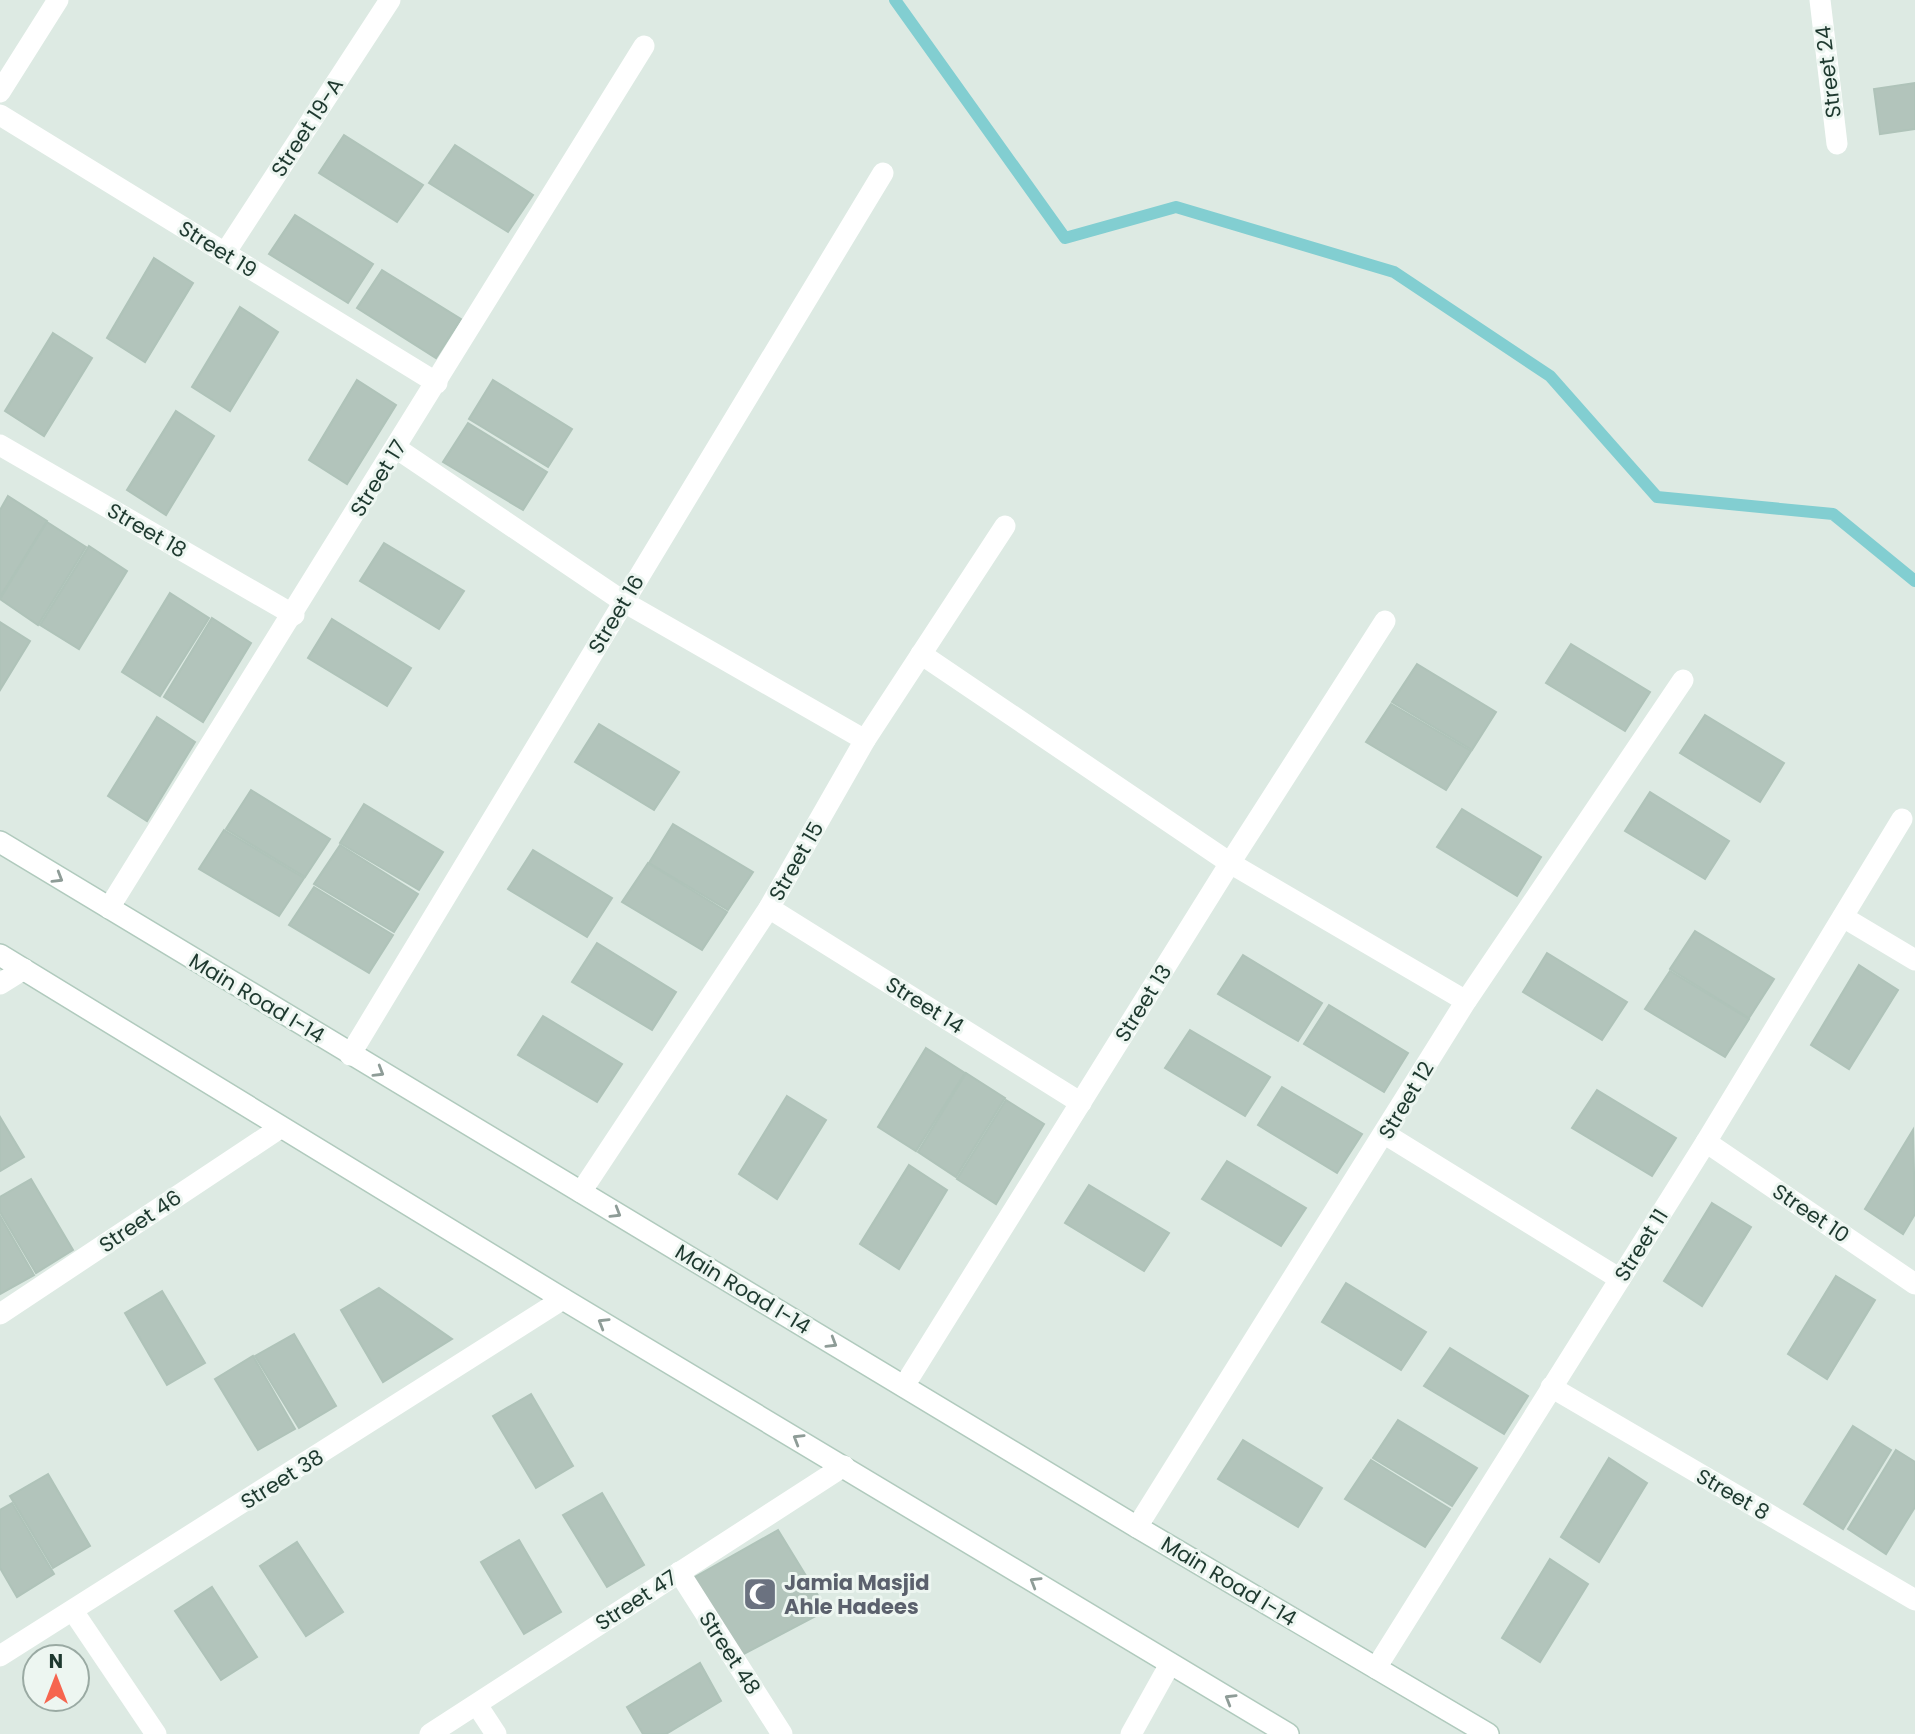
<svg xmlns="http://www.w3.org/2000/svg" width="1915" height="1734" viewBox="0 0 1915 1734" font-family="Poppins,sans-serif">
<style>
.lines{fill:none;stroke-linecap:round;stroke-linejoin:round}
.stream{stroke:#82ced1;stroke-width:12}
.building{fill:#b2c4bb;stroke:#afc3b9;stroke-width:2}
.secondary-casing{stroke:#b0cabd;stroke-width:24}
.street{stroke:#fff;stroke-width:21}
.secondary{stroke:#fff;stroke-width:21}
.oneway{stroke:#8e9c97}
.labels{text-anchor:middle;dominant-baseline:central;stroke-width:6;stroke-linejoin:round;paint-order:stroke}
.street-label{font-size:21px;fill:#1e392f;stroke:#edf6f1}
.worship-label{font-size:21px;font-weight:bold;fill:#5b616d;stroke:#edf6f1;text-anchor:start}
</style>
<rect width="100%" height="100%" fill="#ddeae3"/>
<g class="lines">
<polyline class="stream" points="895,0 1065,238 1176,207 1394,272 1550,376 1657,497 1833,514 1915,581"/>
</g>
<g class="building">
<polygon points="1915,83 1915,129 1880,134 1874,89"/>
<polygon points="344,135 423,185 397,222 319,173"/>
<polygon points="455,145 533,195 508,232 429,183"/>
<polygon points="295,215 373,264 348,303 269,254"/>
<polygon points="154,258 193,283 145,362 107,338"/>
<polygon points="382,270 461,319 436,358 357,308"/>
<polygon points="240,307 278,332 230,411 192,387"/>
<polygon points="53,333 92,358 44,436 5,411"/>
<polygon points="357,380 396,405 347,484 309,460"/>
<polygon points="493,380 572,429 548,467 469,419"/>
<polygon points="176,411 214,436 166,515 127,490"/>
<polygon points="468,423 547,472 523,510 443,462"/>
<polygon points="8,496 47,521 0,597 0,510"/>
<polygon points="47,522 86,547 38,625 0,599"/>
<polygon points="384,543 464,591 439,629 360,581"/>
<polygon points="89,546 127,571 79,649 40,625"/>
<polygon points="170,593 209,618 160,696 122,672"/>
<polygon points="212,618 251,643 203,722 164,697"/>
<polygon points="332,619 411,668 387,706 308,658"/>
<polygon points="0,622 30,641 0,690"/>
<polygon points="1571,644 1650,692 1625,731 1546,683"/>
<polygon points="1417,664 1496,712 1472,750 1392,702"/>
<polygon points="1391,704 1471,751 1446,790 1366,742"/>
<polygon points="1705,715 1784,763 1760,802 1680,753"/>
<polygon points="157,717 195,742 147,821 108,796"/>
<polygon points="599,724 679,772 654,810 575,762"/>
<polygon points="251,790 330,839 305,877 226,829"/>
<polygon points="1650,792 1729,841 1705,879 1625,831"/>
<polygon points="364,804 443,852 419,890 340,843"/>
<polygon points="1462,809 1541,857 1517,896 1437,847"/>
<polygon points="673,824 753,872 728,910 649,863"/>
<polygon points="224,830 304,878 279,916 199,869"/>
<polygon points="340,845 418,894 394,932 314,884"/>
<polygon points="533,850 612,898 587,937 508,889"/>
<polygon points="648,863 727,912 702,950 622,902"/>
<polygon points="314,887 393,935 369,973 289,925"/>
<polygon points="1695,931 1774,979 1749,1018 1670,969"/>
<polygon points="597,943 676,992 652,1030 572,982"/>
<polygon points="1547,953 1627,1002 1602,1040 1523,992"/>
<polygon points="1243,955 1322,1003 1298,1041 1218,994"/>
<polygon points="1859,965 1898,990 1849,1069 1811,1045"/>
<polygon points="1670,971 1749,1019 1725,1057 1645,1009"/>
<polygon points="1329,1005 1408,1053 1384,1092 1304,1044"/>
<polygon points="543,1016 622,1064 597,1102 518,1055"/>
<polygon points="1190,1030 1270,1077 1245,1116 1165,1068"/>
<polygon points="926,1048 965,1073 916,1151 878,1127"/>
<polygon points="966,1073 1005,1098 956,1177 918,1152"/>
<polygon points="1282,1087 1362,1134 1337,1173 1258,1125"/>
<polygon points="1597,1090 1676,1138 1652,1176 1572,1128"/>
<polygon points="787,1096 826,1120 777,1199 739,1174"/>
<polygon points="1006,1100 1044,1124 996,1204 957,1179"/>
<polygon points="0,1117 24,1157 0,1171"/>
<polygon points="1913,1130 1915,1214 1903,1234 1865,1209"/>
<polygon points="1227,1161 1306,1208 1281,1246 1202,1199"/>
<polygon points="909,1165 947,1190 899,1269 860,1244"/>
<polygon points="31,1179 73,1250 36,1273 0,1212 0,1197"/>
<polygon points="1089,1185 1169,1233 1144,1271 1065,1223"/>
<polygon points="1712,1203 1751,1227 1702,1306 1664,1281"/>
<polygon points="0,1216 34,1275 0,1294"/>
<polygon points="1836,1276 1875,1300 1827,1379 1788,1354"/>
<polygon points="1346,1283 1426,1332 1401,1370 1322,1322"/>
<polygon points="379,1288 452,1339 383,1382 341,1310"/>
<polygon points="162,1291 205,1363 167,1385 125,1313"/>
<polygon points="294,1334 336,1406 299,1428 255,1356"/>
<polygon points="1450,1348 1528,1396 1504,1434 1424,1386"/>
<polygon points="253,1356 295,1429 258,1450 215,1379"/>
<polygon points="531,1394 573,1466 536,1488 493,1416"/>
<polygon points="1398,1420 1477,1468 1452,1506 1373,1458"/>
<polygon points="1853,1426 1891,1450 1843,1529 1804,1504"/>
<polygon points="1243,1440 1322,1488 1298,1527 1218,1479"/>
<polygon points="1896,1450 1915,1462 1915,1507 1886,1554 1848,1529"/>
<polygon points="1609,1458 1647,1483 1599,1562 1561,1537"/>
<polygon points="1371,1460 1450,1509 1425,1547 1345,1499"/>
<polygon points="48,1474 90,1546 53,1568 10,1496"/>
<polygon points="602,1493 644,1565 607,1587 563,1515"/>
<polygon points="12,1503 54,1574 17,1597 0,1568 0,1510"/>
<polygon points="778,1530 827,1610 740,1656 693,1578"/>
<polygon points="519,1540 561,1612 524,1634 481,1562"/>
<polygon points="297,1542 343,1612 306,1636 260,1566"/>
<polygon points="1550,1559 1588,1584 1540,1662 1502,1638"/>
<polygon points="212,1587 257,1657 221,1680 175,1611"/>
<polygon points="700,1663 721,1701 666,1734 643,1734 627,1707"/>
</g>
<g class="lines">
<g class="secondary-casing">
<g id="secondary">
<polyline points="0,842 1137,1527 1488,1734"/>
<polyline points="0,955 563,1299 1288,1734"/>
</g>
</g>
<g class="street">
<polyline points="1820,0 1837,144"/>
<polyline points="0,92 58,0"/>
<polyline points="0,115 437,383"/>
<polyline points="225,253 390,0"/>
<polyline points="0,445 294,615"/>
<polyline points="396,448 624,602 865,740"/>
<polyline points="921,654 1230,863 1466,1001"/>
<polyline points="109,908 644,46"/>
<polyline points="769,908 1081,1103"/>
<polyline points="1843,917 1915,960"/>
<polyline points="0,984 24,969"/>
<polyline points="350,1055 883,173"/>
<polyline points="1385,1134 1620,1279"/>
<polyline points="1706,1142 1915,1284"/>
<polyline points="581,1192 769,908 865,740 1005,526"/>
<polyline points="0,1314 280,1128"/>
<polyline points="904,1386 1230,863 1385,621"/>
<polyline points="1551,1387 1915,1600"/>
<polyline points="1137,1527 1466,1001 1683,680"/>
<polyline points="679,1572 782,1734"/>
<polyline points="73,1611 156,1734"/>
<polyline points="0,1656 563,1299"/>
<polyline points="1376,1668 1706,1142 1902,819"/>
<polyline points="477,1705 496,1734"/>
<polyline points="430,1734 844,1466"/>
<polyline points="1131,1734 1170,1664"/>
</g>
<use href="#secondary" class="secondary"/>
</g>
<defs><path id="oneway-chevron" d="M-2-3.5L2.5 0L-2 3.5" fill="none" stroke-width="1.6" stroke-linecap="round" stroke-linejoin="round" transform="scale(1.75)"/></defs>
<g class="oneway">
<use href="#oneway-chevron" transform="translate(58 878) rotate(31)"/>
<use href="#oneway-chevron" transform="translate(379 1072) rotate(31)"/>
<use href="#oneway-chevron" transform="translate(616 1213) rotate(31)"/>
<use href="#oneway-chevron" transform="translate(603 1323) rotate(-149)"/>
<use href="#oneway-chevron" transform="translate(832 1343) rotate(31)"/>
<use href="#oneway-chevron" transform="translate(798 1439) rotate(-149)"/>
<use href="#oneway-chevron" transform="translate(1035 1582) rotate(-149)"/>
<use href="#oneway-chevron" transform="translate(1230 1699) rotate(-149)"/>
</g>
<defs>
<g id="mosque-square" transform="scale(1.75)"><rect x="-9" y="-9" width="18" height="18" rx="4" fill="#6b7280" stroke="#edf6f1"/><path d="M3.5-4.9A6 6 0 1 0 3.5 4.9A5 5 0 1 1 3.5-4.9Z" fill="#fff"/></g>
</defs>
<g fill-rule="evenodd">
<use href="#mosque-square" x="760" y="1594"/>
</g>
<g class="labels">
<g class="street-label">
<text transform="translate(1828 72) rotate(-97)">Street 24</text>
<text transform="translate(307 127) rotate(-57)">Street 19-A</text>
<text transform="translate(218 249) rotate(32)">Street 19</text>
<text transform="translate(378 478) rotate(-58)">Street 17</text>
<text transform="translate(147 530) rotate(30)">Street 18</text>
<text transform="translate(616 614) rotate(-59)">Street 16</text>
<text transform="translate(796 861) rotate(-60)">Street 15</text>
<text transform="translate(257 998) rotate(31)">Main Road I-14</text>
<text transform="translate(1143 1003) rotate(-58)">Street 13</text>
<text transform="translate(925 1005) rotate(32)">Street 14</text>
<text transform="translate(1406 1100) rotate(-59)">Street 12</text>
<text transform="translate(1811 1213) rotate(34)">Street 10</text>
<text transform="translate(140 1221) rotate(-34)">Street 46</text>
<text transform="translate(1641 1245) rotate(-58)">Street 11</text>
<text transform="translate(743 1289) rotate(31)">Main Road I-14</text>
<text transform="translate(282 1479) rotate(-32)">Street 38</text>
<text transform="translate(1733 1494) rotate(30)">Street 8</text>
<text transform="translate(1229 1581) rotate(31)">Main Road I-14</text>
<text transform="translate(636 1600) rotate(-33)">Street 47</text>
<text transform="translate(730 1653) rotate(57)">Street 48</text>
</g>
<g class="worship-label">
<text x="784" y="1582">Jamia Masjid<tspan x="784" dy="24">Ahle Hadees</tspan></text>
</g>
</g>
<g transform="translate(56 1678)"><circle r="33" fill="#edf6f1" stroke="#9aaaa3" stroke-width="2"/>
<path d="M0-5L12 26L0 18L-12 26Z" fill="#f6654f"/>
<text y="-10" font-size="19" font-weight="bold" text-anchor="middle" fill="#1e392f">N</text>
</g>
</svg>
